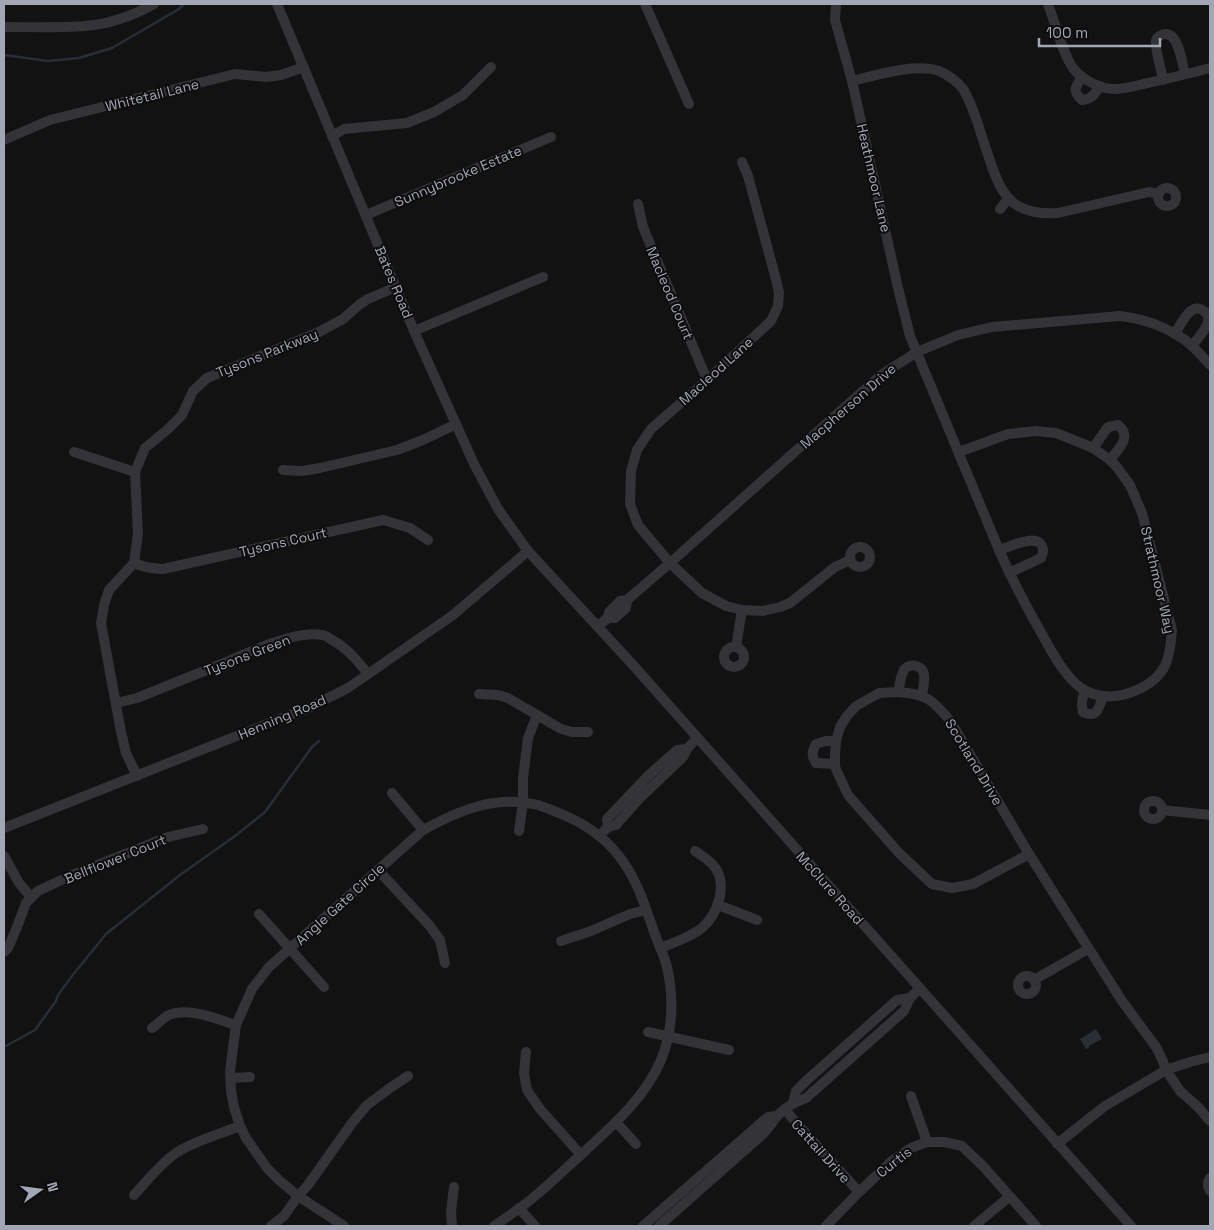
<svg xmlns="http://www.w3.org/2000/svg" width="1214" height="1230" viewBox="0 0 1214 1230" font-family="'Space Grotesk',sans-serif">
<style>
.water{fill:#282e37}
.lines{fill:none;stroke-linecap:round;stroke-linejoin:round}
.stream{stroke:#282e37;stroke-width:2.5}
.minor{stroke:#333338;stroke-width:10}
.labels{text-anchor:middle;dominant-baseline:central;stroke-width:4;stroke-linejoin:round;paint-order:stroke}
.street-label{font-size:14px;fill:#a3a6b4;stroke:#0d0d0e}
</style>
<rect width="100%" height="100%" fill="#121213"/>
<polygon class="water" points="1096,1029 1102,1039 1089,1046 1089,1048 1086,1049 1080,1039"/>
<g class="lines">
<g class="stream">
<polyline points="4,55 48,61 79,58 112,48 179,9 184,4"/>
<polyline points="4,1047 35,1030 56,1001 58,995 72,976 106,934 180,875 235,836 265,812 312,747 319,741"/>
</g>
<g class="minor">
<polyline points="277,4 414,331 474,464 498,509 528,551 633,665 1131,1226"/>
<polyline points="645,4 689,104"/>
<path d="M836,4l-1,16 17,61 46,207 12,48 89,214c13,30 28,58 44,86 10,18 21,39 38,52 18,12 40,10 58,1 28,-13 31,-31 33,-59l-30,-117 -12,-28 -14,-19 -6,-6 -17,-12 -22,-9 -15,-6 -20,-2 -28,3 -49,18"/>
<path d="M1048,4c7,18 14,49 25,64 9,12 29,22 44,21 8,0 18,-3 26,-5 23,-5 45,-10 67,-16"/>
<path d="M4,27c27,0 54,1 81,-1 24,-2 49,-11 69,-22"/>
<path d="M1082,77c-7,10 -10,14 0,23 10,-1 13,-6 18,-14"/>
<path d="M1163,80c-1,-8 -9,-34 -7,-40 1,-3 6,-6 9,-6 14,-1 17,30 20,40"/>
<path d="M852,81c25,-6 63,-18 87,-10 8,3 19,11 24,18 7,11 11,24 15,35 4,14 9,27 13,40 6,17 13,35 29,43 12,6 25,7 38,6l91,-21 10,2"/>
<polyline points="332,136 344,129 407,123 434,112 463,95 491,67"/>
<polyline points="4,140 50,120 235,74 266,77 281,75 304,67"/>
<polyline points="742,162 748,176 777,283 779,293 778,306 771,321 707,380 651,429 637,450 631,471 630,504 638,525 670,563 702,593 726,606 742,610 763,611 780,607 790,603 835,567 850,560"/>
<circle cx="1167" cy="197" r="9"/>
<polyline points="638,204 643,227 707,380"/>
<polyline points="1000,209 1009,198"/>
<polyline points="366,215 551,137"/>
<polyline points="414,331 543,277"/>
<path d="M1175,334c5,-9 17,-35 30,-22 3,3 4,7 3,11 -3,8 -11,16 -16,23"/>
<path d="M1093,448l15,-21 10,-2c15,12 0,24 -8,35"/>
<polyline points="74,452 135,472"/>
<polyline points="283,470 302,471 320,468 397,450 423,440 456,424"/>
<circle cx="860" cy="557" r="10"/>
<path d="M999,550c11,-3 37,-17 43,-4 2,4 1,8 -1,12l-32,15"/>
<path d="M134,563c10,4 18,6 29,6l220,-49 27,8 18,12"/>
<polyline points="608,618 615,618 626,608 627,600"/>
<path d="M598,626l10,-8 1,-6 11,-11 7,-1 43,-37 211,-188 36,-23 41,-17 34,-8 128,-11c25,3 44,10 65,24 9,7 18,17 25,25"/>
<circle cx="734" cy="657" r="10"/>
<polyline points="736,647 742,610"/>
<path d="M1086,691c-5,7 -5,13 -3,21 15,7 16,-5 20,-16"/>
<path d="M898,692c29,2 35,8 53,30l78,132 -56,30 -21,4 -20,-4 -33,-31 -51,-58 -13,-28v-12l1,-14 4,-14 7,-11 9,-10 23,-13z"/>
<path d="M898,692c2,-6 2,-14 5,-20 4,-10 20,-8 21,3 1,6 -1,14 -2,20"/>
<polyline points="479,694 498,695 508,698 561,729 572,732 588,732"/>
<path d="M116,703l21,-5c28,-11 55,-22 82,-33 27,-11 74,-35 103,-30 3,0 7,3 10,5 15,8 25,20 36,34"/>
<path d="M835,764l-19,-1c-5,-8 -4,-11 0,-19l10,-3h10"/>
<polyline points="137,776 126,753 121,732 101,623 104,605 109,590 134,563 138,534 135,472 145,448 167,430 182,415 193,391 207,378 319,332 343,319 360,304 368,299 396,287"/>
<polyline points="392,793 423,830"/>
<circle cx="1153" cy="810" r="9"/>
<polyline points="1162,810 1210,815"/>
<polyline points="608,827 607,819 648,776 677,750 687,749"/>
<polyline points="4,828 310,707 348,688 453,615 528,551"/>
<polyline points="519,831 523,802 523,778 528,738 537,715"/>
<polyline points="599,836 608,827 616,825 639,799 683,757 687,749 697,738"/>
<polyline points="1029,854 1122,1001 1156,1047 1162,1059 1166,1070 1180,1091 1198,1107 1210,1121"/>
<polyline points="4,856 19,883 31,897"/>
<polyline points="378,870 429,925 440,940 445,963"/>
<polyline points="718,905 757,920"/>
<polyline points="259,914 324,987"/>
<polyline points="561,941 591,931 630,914 646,910"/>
<path d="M660,948c14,-5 30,-11 42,-20 16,-14 27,-45 11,-63 -4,-5 -12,-10 -18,-14"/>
<polyline points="4,952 8,948 17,927 26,903 38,891 70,876 168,837 203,829"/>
<circle cx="1027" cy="985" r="9"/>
<polyline points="1034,980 1088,949"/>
<path d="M152,1028c5,-3 10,-9 15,-12 21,-10 49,3 69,9"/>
<polyline points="648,1032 729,1050"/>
<polyline points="526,1052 524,1073 527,1090 540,1109 581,1155"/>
<polyline points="231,1078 250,1077"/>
<polyline points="911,1096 927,1142"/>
<polyline points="793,1103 796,1091 806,1081 897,1000 910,998"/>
<polyline points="785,1109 792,1118 859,1192"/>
<polyline points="616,1122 636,1144"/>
<polyline points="1057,1144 1105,1106 1166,1070 1190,1062 1210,1057"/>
<path d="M1210,1178c-3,4 -3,8 0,13"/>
<path d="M134,1195c13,-14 26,-31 42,-42 18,-12 44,-19 64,-27"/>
<polyline points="519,1208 535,1226"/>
<polyline points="271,1226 284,1216 298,1196 308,1185 352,1123 367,1105 390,1088 408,1076"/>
<path d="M344,1226l-46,-30 -18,-15 -13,-13 -21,-30 -6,-12 -6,-19 -3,-16 -1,-20 6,-46 16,-36 17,-22 154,-137c37,-20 72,-35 115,-25 9,3 19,7 28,11 23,10 44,26 58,47 14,20 22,45 30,69 4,11 10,23 13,35 7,30 6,65 -6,93 -16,38 -48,65 -77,92 -17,15 -33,31 -50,45 -13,11 -27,20 -40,29"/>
<polyline points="452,1226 451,1211 454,1187"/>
<polyline points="643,1226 768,1117 777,1116"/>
<path d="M659,1226l104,-92c6,-6 10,-13 15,-19 8,-8 17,-13 28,-17l98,-87 6,-13 10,-10"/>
<polyline points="826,1226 859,1192 892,1161 911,1148 927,1142 944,1142 962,1146 982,1165 1036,1226"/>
<polyline points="974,1226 1009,1197"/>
</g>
</g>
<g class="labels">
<g class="street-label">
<text transform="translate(152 95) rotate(-14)">Whitetail Lane</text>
<text transform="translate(458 176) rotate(-23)">Sunnybrooke Estate</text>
<text transform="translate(874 178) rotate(77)">Heathmoor Lane</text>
<text transform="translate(394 282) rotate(67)">Bates Road</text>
<text transform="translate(670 293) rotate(67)">Macleod Court</text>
<text transform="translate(267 353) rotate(-22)">Tysons Parkway</text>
<text transform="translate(716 371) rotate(-42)">Macleod Lane</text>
<text transform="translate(848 406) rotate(-41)">Macpherson Drive</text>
<text transform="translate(283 542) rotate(-13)">Tysons Court</text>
<text transform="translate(1158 580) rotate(77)">Strathmoor Way</text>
<text transform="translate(247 655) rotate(-21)">Tysons Green</text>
<text transform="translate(282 717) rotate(-23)">Henning Road</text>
<text transform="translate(974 762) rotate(59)">Scotland Drive</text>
<text transform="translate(115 859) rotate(-22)">Bellflower Court</text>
<text transform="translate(830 888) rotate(48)">McClure Road</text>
<text transform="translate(340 904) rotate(-42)">Angle Gate Circle</text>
<text transform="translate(821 1151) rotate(48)">Cattail Drive</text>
<text transform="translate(894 1162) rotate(-38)">Curtis</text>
</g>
</g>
<rect width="1214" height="1230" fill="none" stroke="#a3a6b4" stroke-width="10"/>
<g transform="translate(40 1190) rotate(76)" stroke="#0d0d0e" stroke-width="4" paint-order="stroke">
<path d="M0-4L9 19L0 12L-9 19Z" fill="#a3a6b4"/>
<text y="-8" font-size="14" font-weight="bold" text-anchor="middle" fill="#a3a6b4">N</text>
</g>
<path d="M1039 38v8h121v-8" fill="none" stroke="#a3a6b4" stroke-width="2.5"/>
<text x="1046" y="38" font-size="15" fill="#a3a6b4" stroke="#0d0d0e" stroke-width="4" paint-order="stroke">100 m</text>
</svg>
